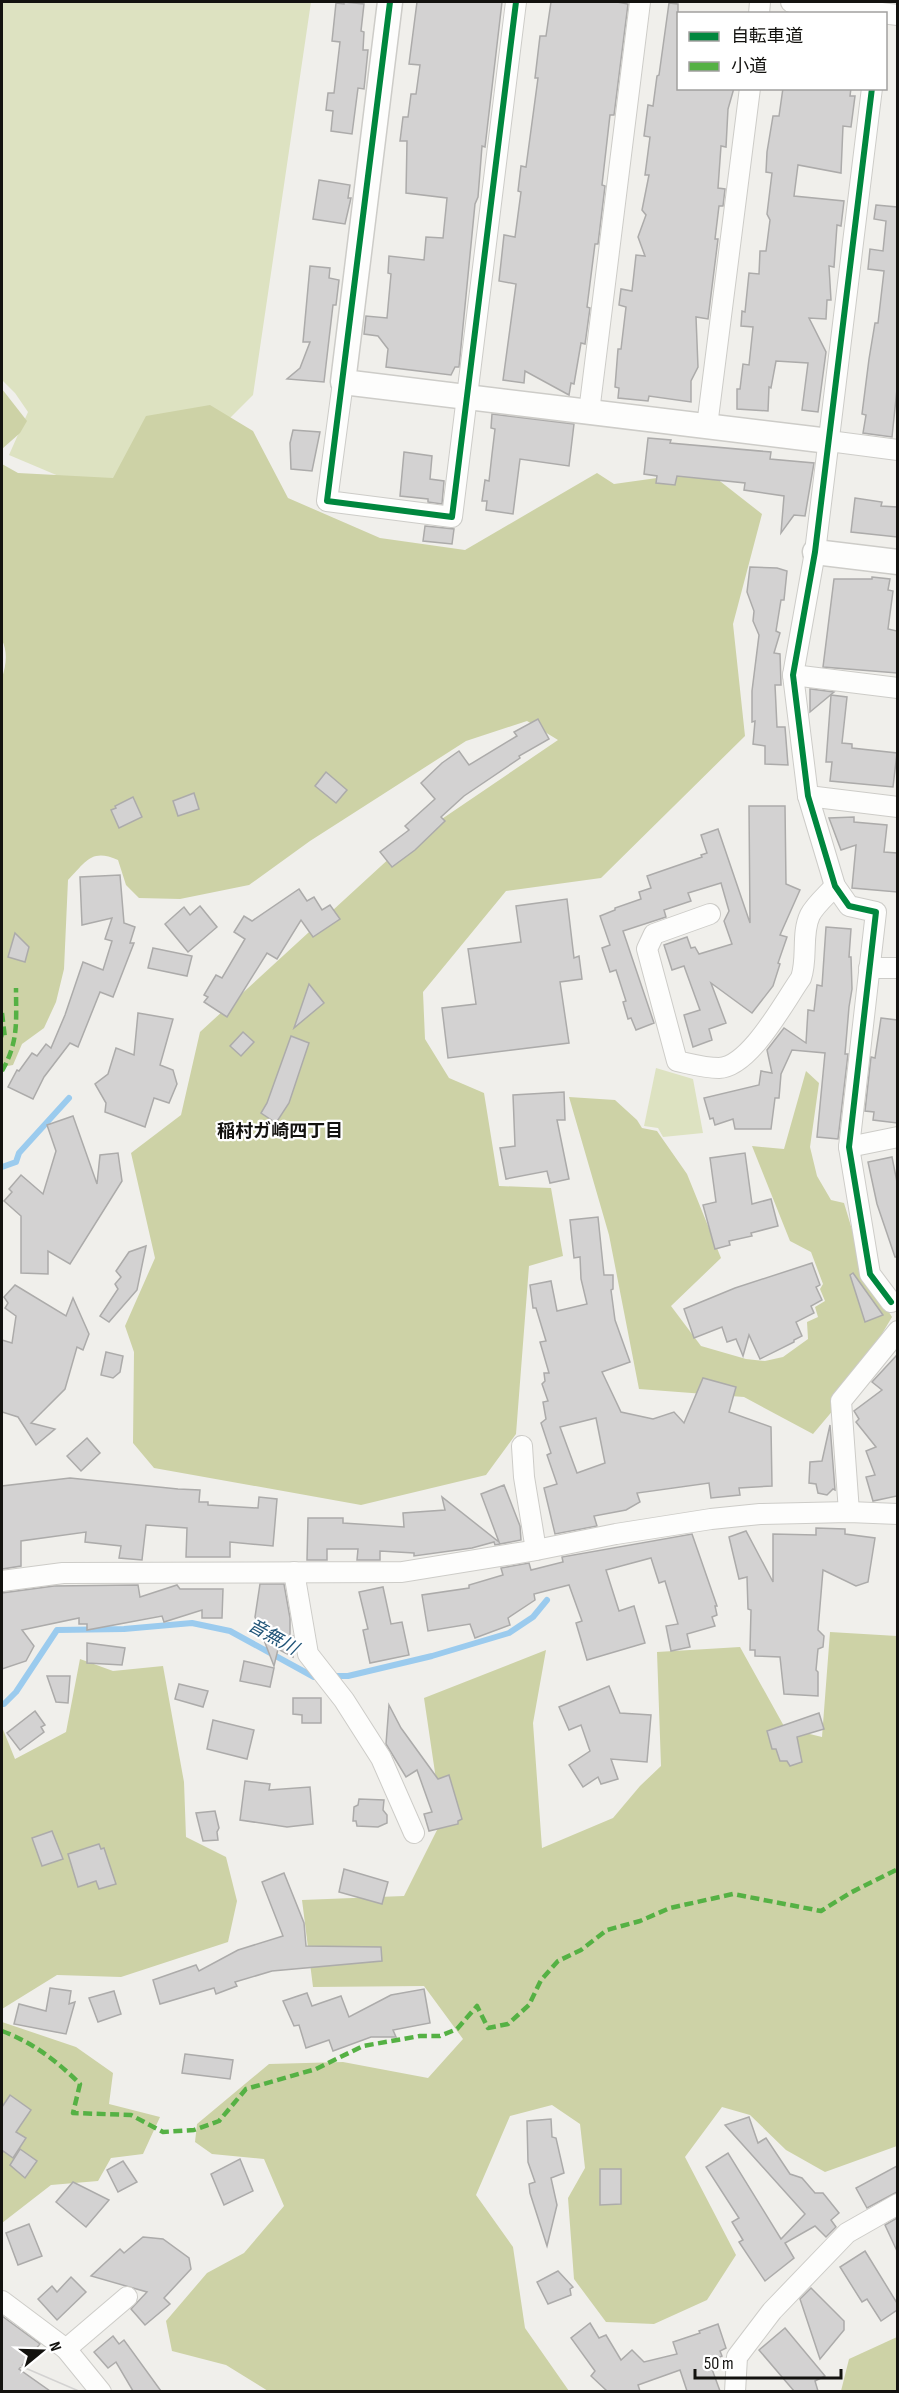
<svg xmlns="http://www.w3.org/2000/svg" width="899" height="2393" viewBox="0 0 899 2393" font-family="'Sofia Sans Condensed','Noto Sans JP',sans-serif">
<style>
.green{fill:#dde2c1}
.forest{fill:#cdd2a6}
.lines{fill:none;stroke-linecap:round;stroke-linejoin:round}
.stream{stroke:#9bcbee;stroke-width:6}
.building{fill:#d3d2d2;stroke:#acabaa;stroke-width:1.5;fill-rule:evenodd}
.minor-casing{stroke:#cdccc8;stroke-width:22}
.tertiary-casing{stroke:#cdccc8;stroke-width:27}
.minor{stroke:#fdfdfc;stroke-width:20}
.tertiary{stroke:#fdfdfc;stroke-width:24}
.tram{stroke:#d3d2d1;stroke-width:1.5}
.quiet{stroke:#55b144;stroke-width:4.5;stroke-dasharray:9 4.5;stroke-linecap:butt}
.cycleway-casing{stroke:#fff;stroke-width:10}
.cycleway{stroke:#00873e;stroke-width:6}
.labels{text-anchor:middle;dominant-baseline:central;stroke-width:4.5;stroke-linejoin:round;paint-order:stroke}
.neighbourhood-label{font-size:18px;font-weight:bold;fill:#13120f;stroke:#fff}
.water-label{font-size:18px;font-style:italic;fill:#205477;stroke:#fff}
</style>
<rect width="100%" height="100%" fill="#f0efeb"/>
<g class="green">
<polygon points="2,2 311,2 253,395 226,422 141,496 61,477 9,455 28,412 15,393 2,380"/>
<polygon points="656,1068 693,1079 703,1133 663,1137 658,1128 644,1126"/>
</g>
<g class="forest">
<polygon points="2,389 27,421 20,433 2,449"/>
<path d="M210,405l43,26 35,67 92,40 85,12 132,-77 17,11 93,-13 55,43 -29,110 12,112 -144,142 -95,13 -83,101 2,47 24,39 35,15 15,93 52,2 12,68 -34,10 -13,168 -30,41 -125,30 -207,-37 -21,-25 1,-91 -9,-26 30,-68 -24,-105 50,-38 19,-83 205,-188 153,-104 -31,-19 -61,20 -156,100 -61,44 -69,14 -41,-1 -13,-13 -8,-25c-27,-12 -32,2 -50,20l-4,89 -8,33 -12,26 -22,16 -9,21 -11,2v-389c4,-12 6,-26 0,-38v-188v12l16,9 95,5 33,-62z"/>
<polygon points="806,1071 819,1083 810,1147 817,1176 831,1200 844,1203 866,1276 892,1317 845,1396 813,1434 744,1397 639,1389 609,1235 569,1097 615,1100 637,1120 642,1128 657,1131 687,1174 721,1258 671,1306 701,1346 746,1359 765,1361 783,1357 808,1339 807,1322 818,1317 815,1307 825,1301 820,1289 823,1284 811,1252 790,1241 752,1146 784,1149"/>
<polygon points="830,1632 897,1636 897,2146 825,2172 786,2150 750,2115 722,2107 685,2157 736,2255 707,2300 654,2324 606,2322 574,2279 568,2198 585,2168 580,2124 552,2105 510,2116 476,2195 513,2247 525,2328 569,2391 268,2391 226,2365 172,2351 166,2321 207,2273 244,2253 284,2206 264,2159 212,2154 195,2142 197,2124 269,2064 343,2062 428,2078 463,2039 424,1986 313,1987 302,1900 404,1896 442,1820 424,1698 546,1650 533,1723 542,1848 613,1818 640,1786 661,1766 657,1652 740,1647 785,1728 822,1737"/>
<polygon points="80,1659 113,1671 163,1666 184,1782 186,1837 226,1857 237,1901 228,1942 121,1977 57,1975 2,2009 2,1727 15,1759 66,1732"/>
<polygon points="2,2022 76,2047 113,2073 109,2104 160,2117 143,2154 111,2158 98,2181 51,2185 2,2223"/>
<polygon points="897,2337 897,2391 841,2391 849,2359"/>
</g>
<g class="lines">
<g class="stream">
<polyline points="2,1167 16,1162 19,1153 69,1098"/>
<polyline points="329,1676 348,1676 432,1656 509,1633 533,1617 547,1600"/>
<polyline points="2,1704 4,1704 16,1692 57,1630 124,1629 192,1623 230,1631 314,1677 319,1677"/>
</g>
</g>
<g class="building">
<polygon points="344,2 364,4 361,31 364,32 363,50 368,50 364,89 358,88 352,134 331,131 333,111 326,110 328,93 334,93 340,42 332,41 336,3 344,4"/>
<polygon points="417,2 502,2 485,147 482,146 478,197 475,204 459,367 455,367 451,375 386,367 388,349 378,336 364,334 366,316 387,318 391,274 388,273 389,256 424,260 426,237 443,238 447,198 406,193 407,141 400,141 403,117 408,117 411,94 416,94 420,65 409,64"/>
<polygon points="551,2 617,2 628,4 614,115 610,115 602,185 605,186 598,244 595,244 587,307 590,308 585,344 581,343 574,384 571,383 569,395 525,371 524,383 503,380 516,284 499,281 504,235 515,237 521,192 518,191 521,166 526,167 538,78 535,78 540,36 546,36"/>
<polygon points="669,3 678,4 678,88 734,88 728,109 726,147 721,146 718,188 725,189 723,206 719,206 715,239 718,239 708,319 696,317 698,367 691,381 691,402 649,396 648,401 618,398 619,388 615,387 618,349 621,349 626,307 619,305 621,289 632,291 636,255 645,256 638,237 646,215 642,210 649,175 645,175 650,137 644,136 648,105 653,106 657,76 659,75"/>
<polygon points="783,88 851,88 850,96 855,96 851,127 843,126 841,173 798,165 794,196 844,201 841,226 837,225 834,267 829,266 831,300 827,300 826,319 809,318 826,352 818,412 802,410 808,363 776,361 771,388 769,387 768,411 737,409 737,389 740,389 743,364 749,365 753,327 741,326 742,311 745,312 749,273 759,274 760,251 766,251 770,220 767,214 772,173 766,172 767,152 773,116 779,116"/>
<polygon points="319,180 350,185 348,198 351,198 345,224 313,219"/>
<polygon points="876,205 897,207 897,389 892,437 863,433 866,415 862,414 869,359 875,323 878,323 884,271 868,269 870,249 883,251 886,221 874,219"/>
<polygon points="310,266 330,268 329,278 339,280 336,305 333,305 324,382 287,379 300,368 310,342 303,342"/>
<polygon points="492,414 574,424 569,466 520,459 513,514 486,510 487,501 482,501 485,480 489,481 492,454 495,429 491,428"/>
<polygon points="293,430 320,432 312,471 291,469 290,443"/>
<polygon points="648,438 671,440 670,443 771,452 770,459 814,463 805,516 794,515 781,533 784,496 744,490 745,483 677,476 675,485 656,483 657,476 644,474"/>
<polygon points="404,452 432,456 430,479 444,481 442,504 428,502 428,499 400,496"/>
<polygon points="855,498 882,502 881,506 897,507 897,537 851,532"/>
<polygon points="425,526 454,529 452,544 423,541"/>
<polygon points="750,567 777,568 787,571 784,600 781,600 776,631 780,633 774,653 780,654 781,685 775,685 777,727 785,727 788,765 765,764 765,746 753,744 755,721 752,722 752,691 759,635 753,621 754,611 747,592"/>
<polygon points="872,577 890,579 888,590 893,591 888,629 897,631 897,673 823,667 834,579 872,579"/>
<polygon points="810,689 811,689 834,692 810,712"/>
<polygon points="831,695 847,697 842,743 852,744 852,748 897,753 893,787 830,781 832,762 826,762"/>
<polygon points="538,719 549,739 519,756 520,758 464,796 441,817 445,821 415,850 392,867 380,852 409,830 405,826 435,799 421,783 442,763 459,751 469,765 517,736 514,732"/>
<polygon points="326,772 347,790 336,803 315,786"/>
<polygon points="194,793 199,809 178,816 173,801"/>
<polygon points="133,797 142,817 119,828 111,810 116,808 115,806"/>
<polygon points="749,806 785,806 786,884 800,890 780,935 787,937 778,963 780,964 773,986 752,1013 711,983 726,1023 709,1029 712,1040 693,1047 684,1015 700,1010 684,966 672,970 664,945 687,937 691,948 695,947 699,954 732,944 724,921 729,911 721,883 688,893 691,901 664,910 666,917 623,931 654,1023 636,1030 631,1018 628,1019 623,1002 626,1001 616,970 610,972 602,948 610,945 600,916 615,910 615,908 641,899 639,892 651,888 647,876 702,857 701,855 707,853 701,835 718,829 750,923"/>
<polygon points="854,817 854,822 887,825 884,852 897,853 897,892 852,888 856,845 841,850 829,818"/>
<polygon points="120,875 124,923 135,927 130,943 134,943 113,997 100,992 78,1047 70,1043 44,1077 33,1099 8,1087 17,1070 19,1071 32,1053 37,1056 46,1044 51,1048 65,1015 83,962 103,970 112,941 105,939 112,918 82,925 80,877"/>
<polygon points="299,889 307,901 314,897 322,910 330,905 340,919 313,937 301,920 277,959 267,953 227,1017 204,1002 208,997 204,995 216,975 222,978 245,939 234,932 244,916 252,921"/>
<polygon points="567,899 574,958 579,956 582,979 560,982 569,1043 448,1058 442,1008 476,1004 468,949 521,942 516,906"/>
<polygon points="200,906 217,927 188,952 165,924 184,907 190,915"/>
<polygon points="826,927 851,929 849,957 851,957 852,989 849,1007 845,1054 848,1054 838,1139 817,1137 825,1053 792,1050 781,1074 779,1098 775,1098 771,1129 735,1129 733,1119 715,1125 713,1118 710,1119 704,1098 759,1085 761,1071 772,1073 767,1050 784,1028 806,1043 808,1010 814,1011 817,985 822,986"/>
<polygon points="15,933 29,947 25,962 8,957"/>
<polygon points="153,948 192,956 187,976 148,968"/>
<polygon points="309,984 324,1003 294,1028"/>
<polygon points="138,1013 173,1019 160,1065 173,1070 177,1084 169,1103 154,1098 145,1127 105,1112 106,1103 95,1084 108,1074 116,1048 134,1055"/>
<polygon points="881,1018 897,1020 897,1123 873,1120 874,1112 865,1111 871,1057 875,1058"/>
<polygon points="243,1032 254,1042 241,1056 230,1046"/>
<polygon points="291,1036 309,1043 289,1103 276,1123 261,1113 267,1103"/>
<polygon points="564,1092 565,1120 557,1120 569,1179 550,1183 547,1171 506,1179 500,1148 515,1146 513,1095"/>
<polygon points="73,1116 97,1184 100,1155 118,1153 122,1181 70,1264 48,1251 48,1274 21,1273 21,1216 4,1201 12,1192 9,1189 21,1175 43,1194 56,1151 47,1125"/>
<polygon points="745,1153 752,1204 771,1199 778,1226 751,1233 752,1236 729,1241 730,1245 715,1249 703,1205 716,1202 710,1158"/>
<polygon points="892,1157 897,1182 897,1257 895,1257 877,1204 868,1162"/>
<path d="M598,1217l6,58h9v14l-2,1 4,30 15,42 -28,10 19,40 32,7 21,-7 10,11 19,-45 33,9 -7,25 42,15 1,59 -33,2 1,7 -29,3 -2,-15 -72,10 3,9 -14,8 -32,6 3,10 -42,8 -11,-46 13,-4 -10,-29 4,-2 -10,-30 5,-4 -3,-17 5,-1 -6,-17 3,-3 -1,-8h5l-9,-31 6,-1 -10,-33h-3l-3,-23 21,-4 6,30 30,-7 -6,-25 -1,-22 -6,1 -4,-38zM596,1418l9,45 -28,10 -17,-46z"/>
<polygon points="146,1246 137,1290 109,1322 100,1316 118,1289 115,1284 121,1277 116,1271 129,1252"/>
<polygon points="812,1263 820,1285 816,1287 822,1300 811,1306 814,1313 796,1322 802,1336 794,1340 794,1342 760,1359 749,1335 743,1356 736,1339 727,1342 722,1327 694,1338 684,1309 735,1288"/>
<polygon points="853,1273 883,1315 865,1322 850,1275"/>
<polygon points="15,1285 66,1316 73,1298 89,1334 83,1350 77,1347 65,1389 31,1423 55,1429 36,1445 18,1417 2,1412 2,1340 12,1343 16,1316 5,1308 8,1303 4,1297"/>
<polygon points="106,1352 123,1356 120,1372 113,1378 101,1375"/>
<polygon points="897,1355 897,1496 873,1501 866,1477 875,1475 866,1451 876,1447 856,1422 859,1419 854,1411 882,1390 872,1382"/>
<polygon points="830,1425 835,1490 833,1489 827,1495 818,1493 816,1484 809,1483 810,1462 822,1461"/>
<polygon points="87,1438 100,1453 81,1471 67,1456"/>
<polygon points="70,1478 178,1489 200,1490 199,1502 208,1502 208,1505 258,1508 259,1497 277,1499 273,1546 230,1542 230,1557 186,1557 187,1528 146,1525 142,1560 119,1558 121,1546 85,1542 86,1532 21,1541 21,1566 2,1569 2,1486"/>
<polygon points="504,1485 520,1526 521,1540 495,1545 494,1542 472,1548 414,1556 414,1553 380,1551 380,1560 357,1560 358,1549 327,1549 327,1560 307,1560 308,1518 343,1518 343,1523 404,1527 403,1513 445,1510 442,1497 499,1542 481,1494"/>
<polygon points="816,1528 845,1529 845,1534 875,1538 868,1582 856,1586 823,1570 818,1630 824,1636 823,1647 818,1649 816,1670 818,1672 818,1696 784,1694 780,1657 755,1656 755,1650 750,1650 751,1610 748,1609 747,1577 739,1579 729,1537 746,1531 773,1582 773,1534 816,1535"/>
<polygon points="692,1534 717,1606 715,1606 717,1615 712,1617 715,1626 687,1634 690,1647 671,1651 666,1626 678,1624 665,1581 659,1583 651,1558 606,1570 619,1611 634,1606 645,1643 587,1660 576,1623 582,1621 569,1585 534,1594 535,1600 508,1618 510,1625 475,1638 470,1624 428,1631 422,1595 469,1588 469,1585 503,1575 501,1568 529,1563 531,1570 563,1562 562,1557"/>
<polygon points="260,1584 284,1584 290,1618 290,1636 293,1636 294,1642 293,1657 278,1649 274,1666 255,1617"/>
<polygon points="138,1585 140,1597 177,1585 180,1589 223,1589 222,1618 202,1618 202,1610 164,1622 162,1616 87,1630 87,1624 79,1624 79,1618 22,1630 34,1646 26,1661 2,1669 2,1593 54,1586"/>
<polygon points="383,1587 391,1624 402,1622 409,1655 370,1663 363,1630 368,1629 359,1592"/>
<polygon points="87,1643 125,1648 122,1665 87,1663"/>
<polygon points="244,1661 274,1668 270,1687 240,1681"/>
<polygon points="47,1676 70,1676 68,1703 56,1702"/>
<polygon points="179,1684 208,1691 203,1707 175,1699"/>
<polygon points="609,1686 620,1713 651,1715 647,1762 611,1759 618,1779 601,1784 598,1777 583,1787 569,1765 590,1751 581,1725 569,1730 559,1707"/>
<polygon points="293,1698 321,1698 321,1723 302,1723 302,1715 293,1714"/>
<polygon points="389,1705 401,1728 438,1779 449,1775 462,1819 458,1821 458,1824 429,1831 424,1814 432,1812 417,1770 406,1777 386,1744"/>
<polygon points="35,1711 45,1725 41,1727 44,1732 20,1750 7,1733"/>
<polygon points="819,1713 824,1729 797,1737 802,1762 790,1766 787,1761 780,1761 776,1749 772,1749 767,1731"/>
<polygon points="213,1720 254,1730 247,1759 207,1749"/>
<polygon points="245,1781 270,1784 269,1790 310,1787 313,1824 287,1827 240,1820"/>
<polygon points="359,1799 384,1800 383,1810 387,1815 387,1823 378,1827 357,1826 356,1821 353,1821 354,1807 358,1805"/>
<polygon points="215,1811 219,1828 217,1832 218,1840 203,1841 196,1813"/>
<polygon points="52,1831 63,1859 42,1866 32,1838"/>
<polygon points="99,1844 101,1849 104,1848 116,1884 99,1889 96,1881 78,1887 68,1854"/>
<polygon points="344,1869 388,1882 382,1904 339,1892"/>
<polygon points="284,1873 304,1923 306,1946 381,1947 382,1961 272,1971 235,1982 237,1986 216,1994 214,1988 160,2004 153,1980 196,1965 199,1971 238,1950 283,1936 262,1882"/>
<polygon points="50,1988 71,1991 69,2004 75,2002 66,2034 14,2024 19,2004 46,2011"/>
<polygon points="424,1989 430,2023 393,2030 396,2037 371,2037 333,2051 329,2040 306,2048 299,2025 294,2026 283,2001 307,1993 312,2006 341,1996 349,2017 391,1995"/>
<polygon points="114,1991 121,2014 98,2022 89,1998"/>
<polygon points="185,2054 233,2060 230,2079 182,2073"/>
<polygon points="10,2095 31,2110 16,2132 26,2138 13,2158 3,2151 2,2154 2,2107"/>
<polygon points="749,2117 758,2143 766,2138 790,2174 802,2178 815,2193 823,2193 839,2213 831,2220 836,2227 826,2237 815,2226 785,2243 794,2258 765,2281 739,2242 743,2240 732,2222 739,2218 706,2167 728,2153 781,2239 805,2214 725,2125"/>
<polygon points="551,2119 552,2137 556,2138 564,2173 551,2178 557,2205 547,2246 530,2193 529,2184 535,2182 528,2162 527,2121"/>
<polygon points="20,2149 37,2161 25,2178 10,2165"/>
<polygon points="240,2159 253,2191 224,2205 211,2174"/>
<polygon points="123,2161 137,2182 118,2192 107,2170"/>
<polygon points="897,2166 897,2192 867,2208 856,2188"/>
<polygon points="600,2169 621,2169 621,2204 600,2205"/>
<polygon points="73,2182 109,2200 86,2227 56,2202"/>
<polygon points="897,2218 897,2251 885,2225"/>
<polygon points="29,2224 42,2256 18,2265 6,2233"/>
<polygon points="143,2237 163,2239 189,2258 191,2269 164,2298 170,2304 145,2325 131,2309 147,2292 91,2276 120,2249 124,2253"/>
<polygon points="865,2251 897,2303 897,2310 881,2321 867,2299 862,2302 840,2267"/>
<polygon points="558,2271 573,2287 570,2289 571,2295 548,2304 537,2282"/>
<polygon points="71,2277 86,2292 57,2320 38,2299 52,2286 57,2292"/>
<polygon points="811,2288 844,2321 844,2330 820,2359 800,2299"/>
<polygon points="2,2316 40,2344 19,2369 50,2391 2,2391"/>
<polygon points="590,2323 599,2338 606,2335 621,2360 632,2350 644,2362 677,2354 673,2342 700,2333 699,2331 718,2324 726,2348 720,2351 722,2356 709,2361 720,2391 687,2391 680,2370 638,2385 640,2391 607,2391 591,2376 595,2371 571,2338"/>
<polygon points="785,2328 825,2376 815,2381 818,2391 794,2391 759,2350"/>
<polygon points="113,2336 119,2344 124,2340 161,2391 133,2391 116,2362 108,2368 94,2352"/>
</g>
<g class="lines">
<g class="minor-casing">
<g id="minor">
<polyline points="791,2 898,15"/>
<polyline points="759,14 760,2"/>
<polyline points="872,88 815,552 793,675 808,796 835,886 849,906 876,912 849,1147 870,1274 891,1302"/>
<polyline points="343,382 327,501 452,517 516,2"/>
<polyline points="589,412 640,2"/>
<polyline points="707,426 750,88"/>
<polyline points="829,441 898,450"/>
<polyline points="793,675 898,688"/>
<polyline points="808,796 898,807"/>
<path d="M710,914l-56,20 -7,15 30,112c14,3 28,7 42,7 31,-1 65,-66 82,-90 7,-20 0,-44 9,-63 5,-10 17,-20 25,-29"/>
<polyline points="869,968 898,968"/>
<polyline points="849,1147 898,1137"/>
<polyline points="522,1446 524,1477 536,1550"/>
<polyline points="849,1512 841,1401 898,1331"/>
<polyline points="294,1572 308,1654 344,1700 381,1758 414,1833"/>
<polyline points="2,1581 63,1573 402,1572 531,1551 616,1534 711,1519 760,1514 849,1512 898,1514"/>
<polyline points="2,2301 66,2349 101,2392"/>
<polyline points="66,2349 127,2297"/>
<polyline points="735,2392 737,2357 772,2311 847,2233 898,2204"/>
</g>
</g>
<g class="tertiary-casing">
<g id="tertiary">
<polyline points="390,2 343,382 829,441"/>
<polyline points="815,552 898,562"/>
</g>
</g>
<use href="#minor" class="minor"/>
<use href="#tertiary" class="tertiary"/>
<polyline class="tram" points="2,2358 81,2392"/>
<g class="quiet">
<polyline points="2,1013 5,1038 2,1037"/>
<path d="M2,1071c17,-30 14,-50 14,-83"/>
<path d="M2,2031c30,11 55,30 78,53l-7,29 58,2 32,17 31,-2 25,-9 27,-32 70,-20 47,-23 57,-10h20l17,-7 20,-23 11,22 20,-4 21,-19 12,-25 17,-19 23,-11 26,-20 33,-9 30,-13 63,-14 88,17 29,-18 48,-24"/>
</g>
<g class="cycleway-casing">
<g id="cycleway">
<polyline points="390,2 327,501 452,517 516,2"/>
<polyline points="872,88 815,552 793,675 808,796 835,886 849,906 876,912 849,1147 870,1274 891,1302"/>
</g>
</g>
<use href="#cycleway" class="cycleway"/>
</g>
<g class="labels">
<g class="neighbourhood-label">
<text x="280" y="1131">稲村ガ崎四丁目</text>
</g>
<g class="water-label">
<text transform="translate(273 1637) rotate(29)">音無川</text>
</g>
</g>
<rect width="899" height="2393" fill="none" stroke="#13120f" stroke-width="6"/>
<rect x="677" y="12" width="210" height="78" fill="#ffffff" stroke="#a1a09f" stroke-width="1.5"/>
<rect x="689" y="32" width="30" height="9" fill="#00873e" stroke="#a1a09f" stroke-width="1.5"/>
<text x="731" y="42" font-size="18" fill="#13120f">自転車道</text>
<rect x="689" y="62" width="30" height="9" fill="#55b144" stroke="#a1a09f" stroke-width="1.5"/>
<text x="731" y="72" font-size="18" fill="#13120f">小道</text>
<g transform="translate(42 2351) rotate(71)" stroke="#ffffff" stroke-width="4.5" paint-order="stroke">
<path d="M0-4.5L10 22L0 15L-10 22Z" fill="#13120f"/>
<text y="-9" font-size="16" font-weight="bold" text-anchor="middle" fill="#13120f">N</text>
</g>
<path d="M695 2369v9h146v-9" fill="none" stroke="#13120f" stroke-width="3"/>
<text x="704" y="2369" font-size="18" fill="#13120f" stroke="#ffffff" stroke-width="4.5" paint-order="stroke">50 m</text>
</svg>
